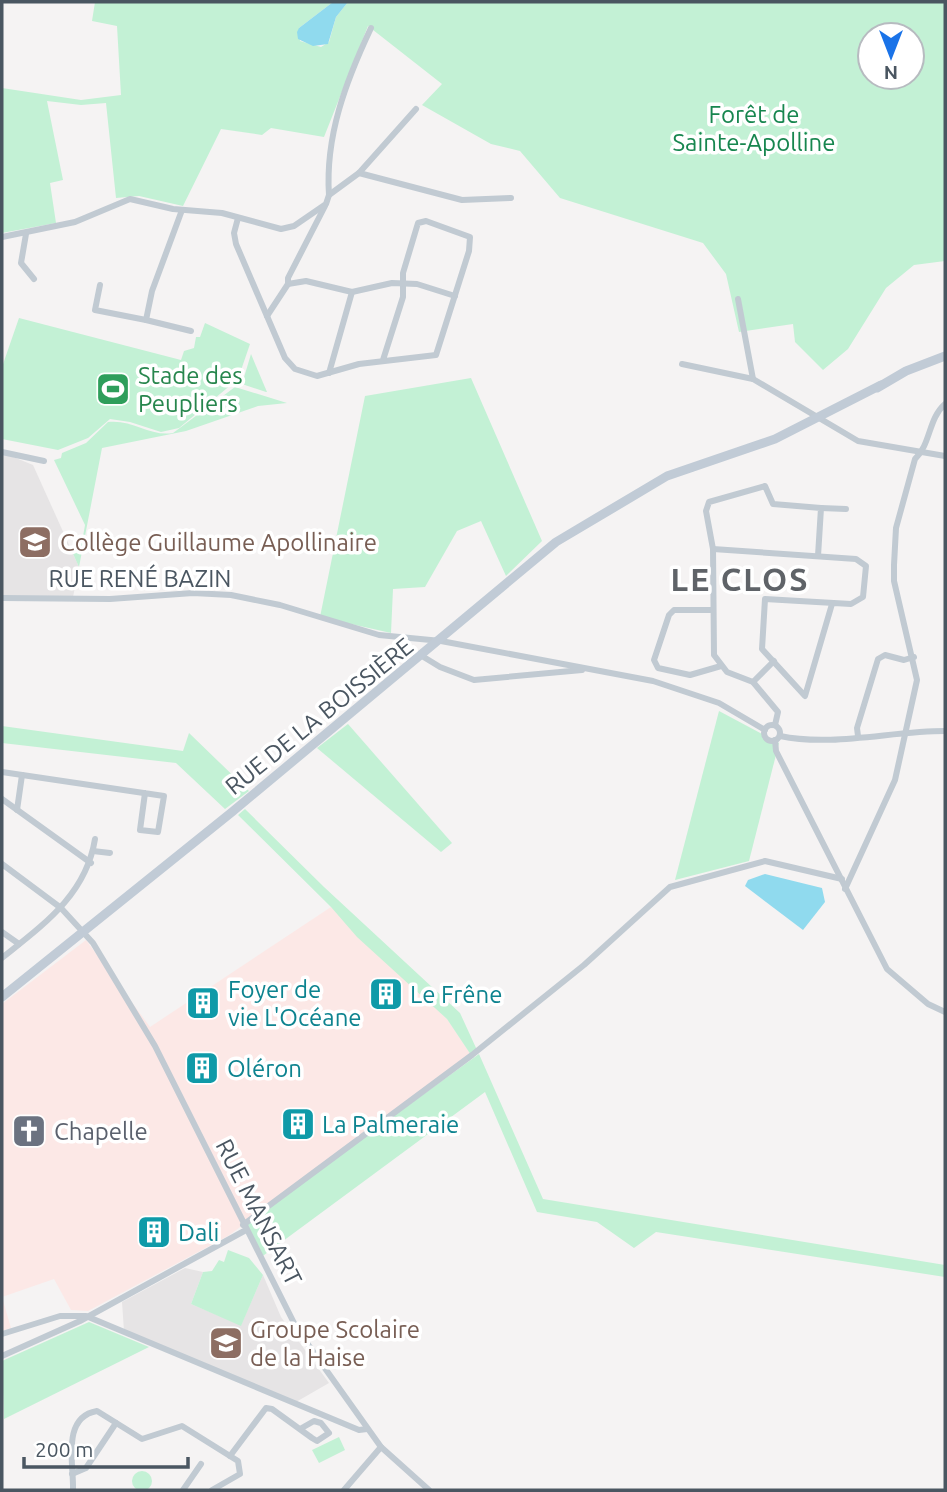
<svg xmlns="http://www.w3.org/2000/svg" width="947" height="1492" viewBox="0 0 947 1492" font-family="Ubuntu,sans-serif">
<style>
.education{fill:#e6e4e5}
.medical{fill:#fce8e6}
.green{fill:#c3f1d5;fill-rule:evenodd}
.water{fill:#90daee}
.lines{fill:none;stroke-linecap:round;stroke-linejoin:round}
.street{stroke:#c1cad2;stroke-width:6}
.secondary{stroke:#c1cbd6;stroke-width:9}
.labels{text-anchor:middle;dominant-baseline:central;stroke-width:7;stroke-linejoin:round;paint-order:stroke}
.park-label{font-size:24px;fill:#17864f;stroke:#fff}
.leisure-label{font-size:24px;fill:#27864d;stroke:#fff;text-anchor:start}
.education-label{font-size:24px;fill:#785e54;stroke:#fff;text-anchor:start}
.street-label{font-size:24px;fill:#4a5661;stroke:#fff}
.culture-label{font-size:24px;fill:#0d838f;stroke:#fff;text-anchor:start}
.worship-label{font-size:24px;fill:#5b616d;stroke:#fff;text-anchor:start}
.district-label{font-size:32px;font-weight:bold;letter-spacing:2px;fill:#5f6368;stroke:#fff}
</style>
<rect width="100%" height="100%" fill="#f5f3f3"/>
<g class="education">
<polygon points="6,454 33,465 79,567 73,597 2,596 2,456"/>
<polygon points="185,1268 203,1272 191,1304 241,1325 263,1275 281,1317 329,1383 296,1402 124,1331 122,1302"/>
</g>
<polygon class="medical" points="331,907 447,1019 471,1055 228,1236 88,1311 71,1310 54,1279 2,1297 11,1328 2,1331 2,1004 86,940 150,1027"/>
<g class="green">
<path d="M95,2h238l-34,26 1,13 21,6 8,-5 7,-25 12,-15h597v259l-31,4 -28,23 -38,61 -25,21 -28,-28 -2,-18 -54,8 -13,-58 -23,-31 -143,-45 -40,-47 -29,-7 -69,-39 20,-21 -74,-58 -44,111 -53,-9 -9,7 -41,-6 -38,77 -44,-10 -23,2 -10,-95 -25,2 -34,-4 16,79 -13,3 6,40 -54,10v-145l79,12 40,-5 -4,-69 -25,-5zM870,35h42v42h-42z"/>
<polygon points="19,318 181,360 184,351 194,348 196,337 200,337 205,323 250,344 238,379 179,428 161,432 130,422 110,419 88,438 58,450 2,439 2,367"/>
<polygon points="251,354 267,392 266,392 242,384"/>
<polygon points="471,378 542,541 506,576 481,521 457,531 425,587 393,589 391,633 320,617 365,396"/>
<path d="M235,387l52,16 -29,3 -72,25 -84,17 -23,119 -9,-20 12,-5 3,-17 -31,-65 7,-2 1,-5 24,-10 22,-21c24,-3 43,15 65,11z"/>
<polygon points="719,711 779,743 749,861 675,880"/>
<polygon points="348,724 452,843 441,852 317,748"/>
<polygon points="2,726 183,751 189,733 249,791 225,809 176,763 2,743"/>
<polygon points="245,809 324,887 460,1013 477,1050 471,1055 447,1019 357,937 331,907 238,815"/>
<polygon points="479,1054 543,1199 945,1265 945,1277 656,1232 634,1248 597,1222 537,1212 485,1092 260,1258 243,1225"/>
<polygon points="228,1250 249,1258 263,1275 241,1326 191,1304 203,1272 212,1271 219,1260 224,1262"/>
<polygon points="89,1322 149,1347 4,1419 2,1361"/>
<polygon points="339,1437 345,1450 319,1463 312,1450"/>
<circle cx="142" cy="1481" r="10"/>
</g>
<g class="water">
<polygon points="333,2 348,2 336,17 328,44 313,46 298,39 297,32 299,28"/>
<polygon points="765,874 822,888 825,902 803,930 745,886 748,880"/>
</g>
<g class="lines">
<g class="street">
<polyline points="359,173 462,200 511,198"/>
<path d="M329,195c-4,-59 17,-114 42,-167"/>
<polyline points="182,210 152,291 146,320 191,331"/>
<polyline points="238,218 234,233 236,244 285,358 295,369 317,376 359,364 436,355 469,251 470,237 426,221 418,223 403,273 403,297 383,360"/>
<polyline points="26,234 21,263 34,279"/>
<polyline points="2,237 75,222 130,199 173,209 222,213 281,229 294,226 326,204 329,195 359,173 416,109"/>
<polyline points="288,284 306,281 352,292 392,283 417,284 455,296"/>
<polyline points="100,285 95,310 146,320"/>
<polyline points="738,299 753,379 858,441 945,456"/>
<polyline points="267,316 288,284 288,278 325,206"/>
<polyline points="682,364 753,379"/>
<polyline points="329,373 352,292"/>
<polyline points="2,452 44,461"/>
<polyline points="821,508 846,509"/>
<polyline points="713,549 856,559 866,566 863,597 851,604 765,599 762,649 805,696 832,604"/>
<polyline points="2,598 110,599 193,593 231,595 280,605 379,635 441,641 653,681 719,703 765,730"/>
<polyline points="713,610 674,610 669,615 654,660 658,668 690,675 721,666"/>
<polyline points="422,656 440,667 474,680 582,670"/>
<polyline points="753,682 774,661"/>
<circle cx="772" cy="733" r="8"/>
<polyline points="775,725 778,712 753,682 727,672 714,655 713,549 706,511 709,502 765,486 773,504 821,508 818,556"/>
<path d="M780,736c52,11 111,-5 165,-5"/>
<polyline points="858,736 857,728 878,659 885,655 904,660 914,657"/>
<polyline points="775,740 776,751 887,969 928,1004 945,1012"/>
<path d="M2,772c54,8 108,16 162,24l-6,36 -18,-2 5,-37"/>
<polyline points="2,799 91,863"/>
<polyline points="17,810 22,775"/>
<polyline points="93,851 110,853"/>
<polyline points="2,864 61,908 93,943 155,1046 297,1329 381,1447 429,1490"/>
<path d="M845,889l50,-109 22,-100 -23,-99v-16l2,-37 19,-69c16,-15 13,-40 30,-55"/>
<polyline points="2,932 19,944"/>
<path d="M2,958c41,-33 84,-63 93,-119"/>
<polyline points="243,1225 472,1055 584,965 670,887 765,861 842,879"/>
<polyline points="2,1334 60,1316 86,1316 359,1430 367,1429"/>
<polyline points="2,1356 80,1321 246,1230"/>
<polyline points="230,1456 266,1408 272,1409 312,1438 317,1441 329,1433 321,1423 314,1421 300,1429"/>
<polyline points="72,1474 86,1468 116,1423"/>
<path d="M73,1490c1,-25 -12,-73 24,-79l45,28 40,-13 56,35 2,13 -28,16"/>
<polyline points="183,1490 201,1464"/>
<polyline points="344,1490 381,1447"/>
</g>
<g class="secondary">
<polyline points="877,388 906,371 945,356"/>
<polyline points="2,997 232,812 556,542 667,476 775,439 881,385"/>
</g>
</g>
<defs>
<g id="stadium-square" transform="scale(1.75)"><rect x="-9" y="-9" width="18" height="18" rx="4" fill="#2e9e5b" stroke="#fff"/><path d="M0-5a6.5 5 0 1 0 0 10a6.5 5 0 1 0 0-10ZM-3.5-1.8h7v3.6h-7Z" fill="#fff"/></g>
<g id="school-square" transform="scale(1.75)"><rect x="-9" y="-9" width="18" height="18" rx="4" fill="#8d6e63" stroke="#fff"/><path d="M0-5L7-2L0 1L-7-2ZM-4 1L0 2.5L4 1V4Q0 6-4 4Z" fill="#fff"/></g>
<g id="building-square" transform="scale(1.75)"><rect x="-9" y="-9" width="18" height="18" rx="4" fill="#0f9aa8" stroke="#fff"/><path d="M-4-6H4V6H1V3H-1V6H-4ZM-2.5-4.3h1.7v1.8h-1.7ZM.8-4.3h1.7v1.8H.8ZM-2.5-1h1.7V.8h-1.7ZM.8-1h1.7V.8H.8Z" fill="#fff"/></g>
<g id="church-square" transform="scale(1.75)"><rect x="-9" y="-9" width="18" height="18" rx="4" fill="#6b7280" stroke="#fff"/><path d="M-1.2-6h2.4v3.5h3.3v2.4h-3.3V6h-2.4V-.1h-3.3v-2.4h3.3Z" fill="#fff"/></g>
</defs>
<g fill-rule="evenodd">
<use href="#stadium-square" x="113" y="389"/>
<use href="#school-square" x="35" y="542"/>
<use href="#building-square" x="386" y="994"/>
<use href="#building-square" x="203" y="1003"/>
<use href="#building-square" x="202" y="1068"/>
<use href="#building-square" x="298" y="1124"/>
<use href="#church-square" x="29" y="1131"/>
<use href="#building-square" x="154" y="1232"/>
<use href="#school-square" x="226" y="1343"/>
</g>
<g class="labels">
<g class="park-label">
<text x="754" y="114">Forêt de<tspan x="754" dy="28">Sainte-Apolline</tspan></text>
</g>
<g class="leisure-label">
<text x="138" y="375">Stade des<tspan x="138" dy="28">Peupliers</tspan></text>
</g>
<g class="education-label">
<text x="60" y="542">Collège Guillaume Apollinaire</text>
<text x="250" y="1329">Groupe Scolaire<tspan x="250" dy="28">de la Haise</tspan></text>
</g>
<g class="street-label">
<text x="140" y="578">RUE RENÉ BAZIN</text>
<text transform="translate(319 716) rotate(-39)">RUE DE LA BOISSIÈRE</text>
<text transform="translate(259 1212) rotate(63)">RUE MANSART</text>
</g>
<g class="culture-label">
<text x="228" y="989">Foyer de<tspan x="228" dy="28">vie L'Océane</tspan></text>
<text x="410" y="994">Le Frêne</text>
<text x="227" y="1068">Oléron</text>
<text x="322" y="1124">La Palmeraie</text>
<text x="178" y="1232">Dali</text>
</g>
<g class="worship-label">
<text x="54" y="1131">Chapelle</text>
</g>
<g class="district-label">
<text x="740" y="579">LE CLOS</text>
</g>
</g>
<rect width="947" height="1492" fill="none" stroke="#4a5661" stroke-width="7"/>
<g transform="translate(891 56) rotate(180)"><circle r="33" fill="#ffffff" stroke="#b7bbc0" stroke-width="2"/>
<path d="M0-5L12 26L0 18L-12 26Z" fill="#1a73e8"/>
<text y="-10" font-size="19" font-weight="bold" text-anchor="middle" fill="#4a5661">N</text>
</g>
<path d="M24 1457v10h164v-10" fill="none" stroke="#4a5661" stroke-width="3.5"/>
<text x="35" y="1457" font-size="21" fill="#4a5661" stroke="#ffffff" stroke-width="5" paint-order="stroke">200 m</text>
</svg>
